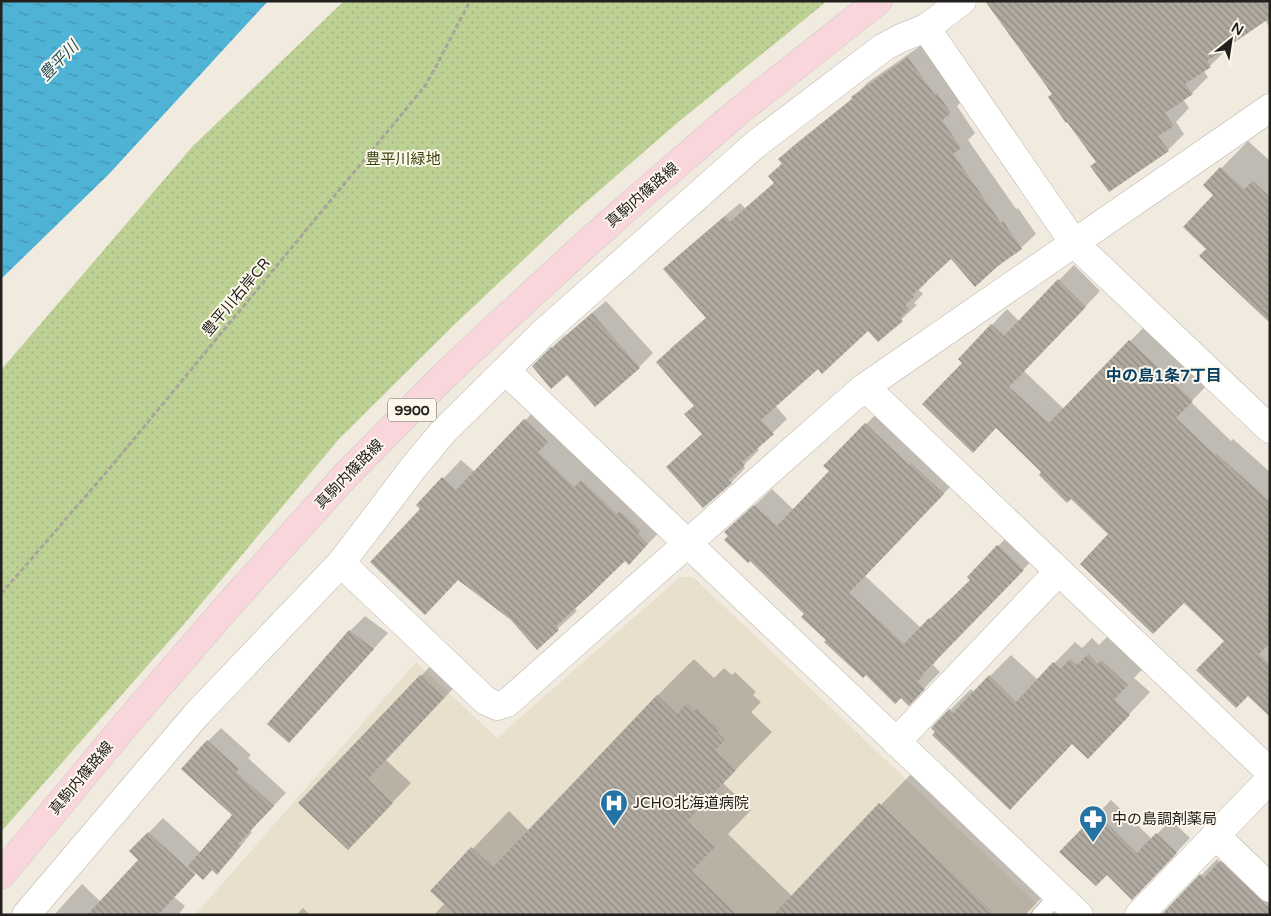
<svg xmlns="http://www.w3.org/2000/svg" width="1271" height="916" viewBox="0 0 1271 916" font-family="'Varela Round','Noto Sans JP',sans-serif">
<style>
.built{fill:#e8dfcd}
.park{fill:url(#park-dots)}
.water{fill:url(#water-ripples)}
.shadow{fill:#0003}
.building{fill:url(#building-back-hatch)}
.lines{fill:none;stroke-linecap:round;stroke-linejoin:round}
.service-casing{stroke:#bab4a9;stroke-width:18}
.minor-casing{stroke:#bab4a9;stroke-width:29}
.primary-casing{stroke:#cacac9;stroke-width:29}
.path{stroke:#aaa59c;stroke-width:3;stroke-dasharray:5 2.5;stroke-linecap:butt}
.service{stroke:#fff;stroke-width:16}
.minor{stroke:#fff;stroke-width:28}
.primary{stroke:#f9d6db;stroke-width:28}
.labels{text-anchor:middle;dominant-baseline:central;stroke-width:4;stroke-linejoin:round;paint-order:stroke}
.shield{fill:#fdf7ec;stroke:#64615b;stroke-width:1}
.shield-label{font-size:14px;font-weight:bold;fill:#23211d}
.park-label{font-size:15px;fill:#36440a;stroke:#fdf7ec}
.street-label{font-size:15px;fill:#23211d;stroke:#fdf7ec}
.poi-label{font-size:15px;fill:#23211d;stroke:#fdf7ec;text-anchor:start}
.water-label{font-size:16px;font-style:italic;fill:#244f5e;stroke:#fdf7ec}
.neighbourhood-label{font-size:16px;font-weight:bold;fill:#084163;stroke:#fdf7ec}
</style>
<defs>
<pattern id="park-dots" width="8" height="8" patternUnits="userSpaceOnUse" patternTransform="scale(1.25)"><rect width="8" height="8" fill="#bdd194"/><path d="M2 2h.1M6 6h.1" fill="none" stroke="#a2b37f" stroke-width="1.8" stroke-linecap="round"/></pattern>
<pattern id="water-ripples" width="26" height="14" patternUnits="userSpaceOnUse" patternTransform="scale(1.25)"><rect width="26" height="14" fill="#4fb3d6"/><path d="M2 4q2-2 4 0t4 0M15 11q2-2 4 0t4 0" fill="none" stroke="#4191ad"/></pattern>
<pattern id="building-back-hatch" width="6" height="6" patternUnits="userSpaceOnUse" patternTransform="scale(1.25)"><rect width="6" height="6" fill="#b0aaa0"/><path d="M-1 5l2 2M0 0l6 6M5-1l2 2" fill="none" stroke="#8f8a82"/></pattern>
</defs>
<rect width="100%" height="100%" fill="#f0eadf"/>
<polygon class="built" points="680,577 693,577 1049,915 195,915 416,662 497,738"/>
<polygon class="park" points="344,1 827,1 676,124 571,215 456,323 339,439 185,623 1,832 1,370 192,147"/>
<polygon class="water" points="1,1 268,1 109,174 1,279"/>
<g class="shadow">
<polygon points="1270,1 1270,28 1265,20 1225,47 1227,49 1210,66 1203,70 1208,77 1192,93 1183,99 1189,108 1176,122 1184,134 1168,150 1092,166"/>
<polygon points="923,44 965,98 957,106 975,133 968,140 1016,209 1018,208 1036,234 1021,248 951,258 926,280 927,282 919,290 923,294 914,303 917,305 878,341 868,330 818,367 775,405 787,419 757,448 759,450 743,466 745,468 731,483 668,467 703,434 695,405 658,362 672,347 707,317 664,269 679,255 740,203 745,208 775,182 769,176 782,163 779,159 794,145 853,98 867,83"/>
<polygon points="1248,141 1270,161 1270,321 1208,249 1215,195 1205,185"/>
<polygon points="1074,265 1100,291 1024,371 1064,409 1145,326 1207,385 1191,402 1231,441 1233,439 1270,472 1270,716 1226,641 1184,602 1043,472 964,363 960,359 1007,309 1019,321"/>
<polygon points="606,301 653,353 639,367 595,405 567,373 533,366 565,335 566,335"/>
<polygon points="543,402 666,525 647,545 625,560 574,608 577,611 537,648 418,505 461,460 475,472"/>
<polygon points="882,408 960,477 864,575 921,628 946,603 948,604 972,580 998,546 1014,530 1039,553 938,658 933,665 940,672 909,704 901,696 866,674 726,532 772,489 794,510 831,471 825,466"/>
<polygon points="365,616 388,633 304,726 350,631"/>
<polygon points="1110,634 1148,663 1134,678 1150,692 1109,736 1072,743 1031,787 950,710 971,689 974,692 1011,655 1038,680 1075,642 1082,648 1092,638 1099,645"/>
<polygon points="440,656 463,678 386,760 411,783 367,829 300,803"/>
<polygon points="694,659 714,678 724,668 732,675 735,672 756,692 753,695 761,702 751,712 772,732 723,783 751,810 728,834 792,896 917,768 1054,885 1025,915 434,915 445,903 432,891 509,811 529,831 657,696"/>
<polygon points="221,728 251,755 248,758 286,793 250,830 252,832 230,860 217,873 213,869 197,872 174,897 185,906 178,915 54,915 82,884 101,902 140,860 131,851 163,818 201,853 234,815 208,741"/>
<polygon points="1111,800 1152,839 1171,820 1190,838 1146,884 1107,874 1061,852"/>
<polygon points="1236,847 1270,879 1270,915 1163,915 1217,859 1220,863"/>
<polygon points="303,908 310,915 296,915"/>
</g>
<g class="building">
<polygon points="985,1 1270,1 1270,18 1207,61 1211,67 1185,84 1193,94 1165,113 1174,126 1158,136 1169,151 1109,192 1090,166 1096,162 1067,122 1066,123 1048,97 1052,94"/>
<polygon points="908,57 935,95 937,93 951,113 942,120 961,148 953,154 1001,223 1003,221 1022,249 998,266 975,287 951,259 912,295 914,297 905,305 909,309 900,318 903,321 878,342 868,331 822,374 818,369 761,420 774,434 742,462 745,465 728,480 732,483 703,508 666,467 702,434 684,414 694,406 656,362 706,318 663,269 725,216 730,222 774,183 768,176 782,164 778,159 852,99 851,97"/>
<polygon points="1220,167 1244,189 1253,181 1270,197 1270,323 1199,256 1206,249 1183,227 1213,195 1203,185"/>
<polygon points="1058,279 1086,307 1009,387 1049,423 1129,340 1193,401 1176,418 1215,455 1217,454 1270,502 1270,643 1259,654 1270,665 1270,717 1248,696 1236,708 1196,670 1224,641 1184,603 1153,634 1080,564 1108,534 1071,499 1067,503 1039,475 1041,472 996,428 973,453 922,404 962,363 958,359 991,324 1004,336"/>
<polygon points="592,313 640,368 595,407 567,375 551,389 532,366 551,347 552,348"/>
<polygon points="524,419 548,442 538,452 574,487 581,480 617,514 620,511 641,531 638,534 648,544 629,565 625,561 591,594 556,626 559,630 537,650 511,620 458,580 425,615 370,562 420,509 416,505 442,477 456,490"/>
<polygon points="865,423 909,465 911,463 944,494 849,593 904,644 929,618 930,619 970,580 967,577 997,545 1024,570 922,675 923,676 917,682 925,689 909,706 901,698 895,704 866,675 863,678 824,642 826,640 801,617 804,614 750,561 748,563 724,540 728,536 724,532 754,505 777,526 829,471 823,466"/>
<polygon points="349,630 374,649 289,743 267,724"/>
<polygon points="1088,654 1098,664 1101,660 1128,685 1114,700 1130,715 1088,759 1072,744 1010,810 932,735 935,732 931,728 949,709 953,713 989,675 1016,702 1053,662 1060,669 1070,659 1077,665"/>
<polygon points="420,675 444,698 368,779 393,803 348,850 298,803"/>
<polygon points="657,695 677,714 687,703 694,711 697,708 720,729 717,732 725,740 715,750 736,770 687,821 715,847 692,871 737,915 456,915 430,891 471,847 493,867"/>
<polygon points="207,740 239,769 236,772 274,806 238,844 240,846 217,875 212,870 203,880 188,866 232,815 181,769"/>
<polygon points="879,803 996,915 773,915"/>
<polygon points="1097,813 1137,853 1156,833 1177,853 1132,900 1107,875 1096,886 1059,852"/>
<polygon points="148,832 195,875 158,915 87,915 138,860 129,851"/>
<polygon points="1220,861 1270,909 1270,915 1161,915 1200,874 1204,878"/>
</g>
<g class="lines">
<g class="service-casing">
<polyline id="service" points="1040,915 1058,895"/>
</g>
<g class="minor-casing">
<g id="minor">
<polyline points="926,28 1074,243 1270,429"/>
<polyline points="506,371 1079,915"/>
<polyline points="865,387 1270,772"/>
<polyline points="341,563 486,701 497,706 507,703 845,404 865,387 1270,108"/>
<polyline points="896,742 1058,572"/>
<polyline points="1215,835 1270,888"/>
<polyline points="26,915 196,715 341,563 413,468 442,433 543,333 757,143 884,47 901,38 926,28 962,1"/>
<polyline points="1139,915 1270,779"/>
</g>
</g>
<g class="primary-casing">
<polyline id="primary" points="1,875 126,724 226,608 345,476 444,376 496,327 584,246 653,185 739,111 878,1"/>
</g>
<polyline class="path" points="1,594 110,468 425,86 434,70 470,1"/>
<use href="#service" class="service"/>
<use href="#minor" class="minor"/>
<use href="#primary" class="primary"/>
</g>
<defs>
<g id="hospital-pin" transform="scale(1.4375)"><path d="M0 17L-7.5 6A9.5 9.5 0 1 1 7.5 6Z" fill="#2573a5" stroke="#fdf7ec"/><path d="M-5-5h3v3.5h4V-5h3V5h-3V1.5h-4V5h-3Z" fill="#fff"/></g>
<g id="pharmacy-pin" transform="scale(1.4375)"><path d="M0 17L-7.5 6A9.5 9.5 0 1 1 7.5 6Z" fill="#2573a5" stroke="#fdf7ec"/><path d="M-2-6h4v4h4v4h-4v4h-4v-4h-4v-4h4Z" fill="#fff"/></g>
</defs>
<g fill-rule="evenodd">
<use href="#hospital-pin" x="614" y="803"/>
<use href="#pharmacy-pin" x="1093" y="819"/>
</g>
<g class="labels">
<rect class="shield" x="388" y="398.5" width="48" height="23" rx="4"/>
<g class="shield-label">
<text x="412" y="410">9900</text>
</g>
<g class="park-label">
<text x="403" y="159">豊平川緑地</text>
</g>
<g class="street-label">
<text transform="translate(642 195) rotate(-41)">真駒内篠路線</text>
<text transform="translate(236 297) rotate(-50)">豊平川右岸CR</text>
<text transform="translate(349 474) rotate(-46)">真駒内篠路線</text>
<text transform="translate(81 778) rotate(-50)">真駒内篠路線</text>
</g>
<g class="poi-label">
<text x="633" y="803">JCHO北海道病院</text>
<text x="1112" y="819">中の島調剤薬局</text>
</g>
<g class="water-label">
<text transform="translate(59 61) rotate(-46)">豊平川</text>
</g>
<g class="neighbourhood-label">
<text x="1164" y="376">中の島1条7丁目</text>
</g>
</g>
<rect width="1271" height="916" fill="none" stroke="#23211d" stroke-width="5"/>
<g transform="translate(1231 40) rotate(30)" stroke="#fdf7ec" stroke-width="4" paint-order="stroke">
<path d="M0-4L9 19L0 12L-9 19Z" fill="#23211d"/>
<text y="-8" font-size="14" font-weight="bold" text-anchor="middle" fill="#23211d">N</text>
</g>
</svg>
